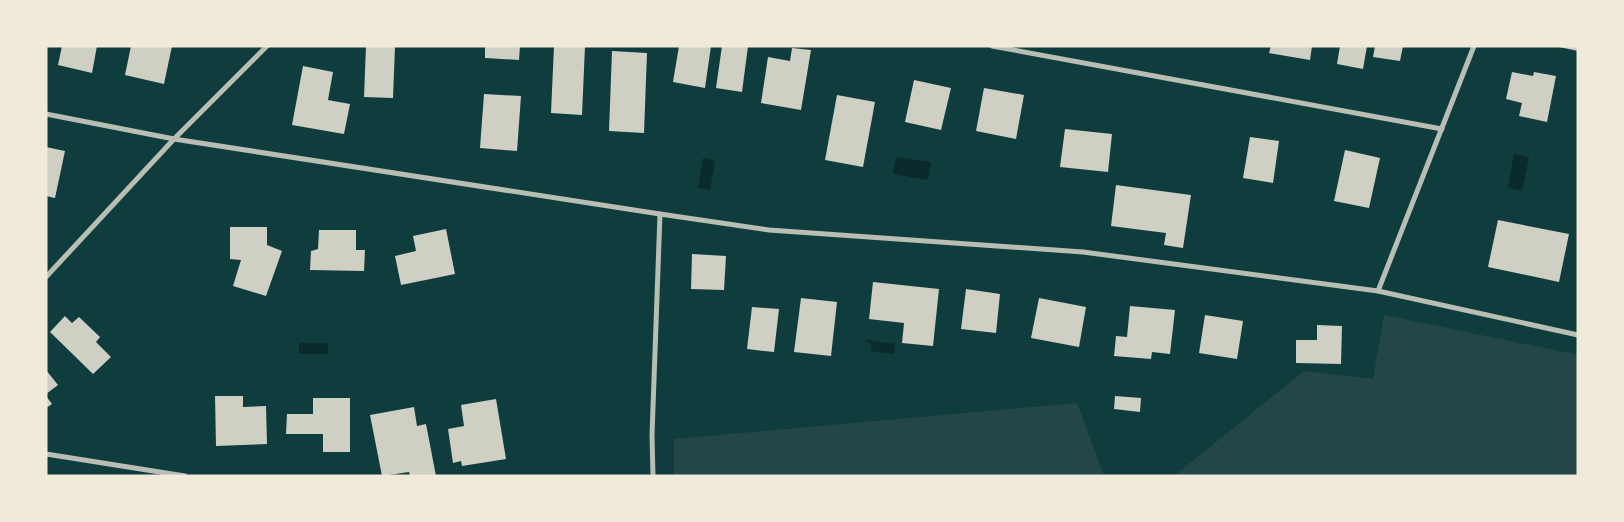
<svg xmlns="http://www.w3.org/2000/svg" width="1624" height="522" viewBox="0 0 1624 522" font-family="Overpass,sans-serif">
<style>
.green{fill:#244646}
.water{fill:#0a2a2b}
.building{fill:#cfcfc3}
.lines{fill:none;stroke-linecap:round;stroke-linejoin:round}
.minor{stroke:#b8beb3;stroke-width:5}
</style>
<rect width="100%" height="100%" fill="#0f3d3e"/>
<g class="green">
<polygon points="1384,315 1578,355 1578,476 1174,476 1304,371 1373,379"/>
<polygon points="1077,403 1104,476 674,476 674,439"/>
</g>
<g class="water">
<polygon points="1514,154 1529,157 1522,191 1508,188"/>
<polygon points="896,157 931,162 928,180 893,174"/>
<polygon points="703,158 715,160 710,190 698,188"/>
<polygon points="866,340 895,344 894,354 871,351 871,343 866,342"/>
<rect x="299" y="343" width="29" height="11"/>
</g>
<g class="building">
<polygon points="62,46 97,46 92,73 58,65"/>
<polygon points="131,46 172,46 164,84 125,75"/>
<polygon points="366,46 395,46 393,98 364,97"/>
<polygon points="485,46 520,46 519,60 485,58"/>
<polygon points="554,46 585,46 582,115 551,113"/>
<polygon points="679,46 711,46 705,88 673,82"/>
<polygon points="722,46 748,46 742,92 716,88"/>
<polygon points="1271,46 1312,46 1310,60 1269,53"/>
<polygon points="1340,46 1367,46 1363,69 1337,64"/>
<polygon points="1375,46 1403,46 1400,61 1373,57"/>
<polygon points="1559,46 1578,46 1578,51 1559,47"/>
<polygon points="792,48 811,50 801,110 761,103 768,57 790,61"/>
<polygon points="612,51 647,53 644,133 609,131"/>
<polygon points="303,66 333,72 328,100 350,104 344,134 292,125"/>
<polygon points="1512,72 1533,76 1534,72 1556,76 1547,122 1519,116 1522,103 1506,99"/>
<polygon points="914,80 951,88 941,130 905,122"/>
<polygon points="984,88 1024,95 1016,139 976,131"/>
<polygon points="484,94 521,96 517,151 480,148"/>
<polygon points="837,95 875,102 863,167 825,160"/>
<polygon points="1065,129 1112,134 1108,172 1060,167"/>
<polygon points="1250,137 1279,141 1273,183 1243,178"/>
<polygon points="46,147 65,151 55,198 46,196"/>
<polygon points="1345,150 1380,158 1369,208 1334,201"/>
<polygon points="1116,185 1191,195 1183,248 1164,245 1166,233 1111,226"/>
<polygon points="1498,220 1569,234 1559,282 1488,267"/>
<polygon points="230,227 267,227 267,245 282,251 266,296 233,286 241,260 230,259"/>
<polygon points="446,229 455,274 401,285 395,256 416,251 413,236"/>
<polygon points="319,230 356,230 356,250 365,250 364,271 310,270 311,251 318,249"/>
<polygon points="692,254 726,256 724,290 691,289"/>
<polygon points="873,282 939,289 933,346 902,343 904,323 869,319"/>
<polygon points="966,289 1000,294 996,333 961,329"/>
<polygon points="801,298 837,302 831,356 794,352"/>
<polygon points="1039,298 1086,307 1079,347 1031,338"/>
<polygon points="1130,306 1175,310 1170,354 1152,352 1151,359 1114,356 1116,336 1127,337"/>
<polygon points="752,307 779,309 774,352 747,349"/>
<polygon points="1205,315 1243,321 1237,359 1199,353"/>
<polygon points="65,316 72,323 79,317 100,337 96,342 111,357 93,374 50,332"/>
<polygon points="1317,325 1342,326 1341,364 1296,363 1296,340 1317,340"/>
<polygon points="46,370 58,385 46,394"/>
<polygon points="46,396 52,404 46,408"/>
<polygon points="215,396 243,396 243,407 266,406 267,444 216,446"/>
<polygon points="1115,396 1141,398 1140,412 1114,409"/>
<polygon points="313,398 350,398 350,452 323,452 323,434 286,434 287,414 313,414"/>
<polygon points="496,399 506,459 462,466 461,461 453,463 448,429 464,426 461,405"/>
<polygon points="414,407 417,426 426,424 436,476 410,476 409,472 382,476 370,415"/>
</g>
<g class="lines">
<g class="minor">
<polyline points="992,46 1442,129"/>
<polyline points="46,114 174,139 660,214 769,230 1083,252 1378,291 1578,335"/>
<polyline points="46,277 174,139 267,46"/>
<polyline points="1378,291 1474,46"/>
<polyline points="46,454 185,476"/>
<polyline points="653,476 652,435 660,214"/>
</g>
</g>
<rect width="1624" height="522" fill="none" stroke="#f1e9da" stroke-width="95"/>
</svg>
